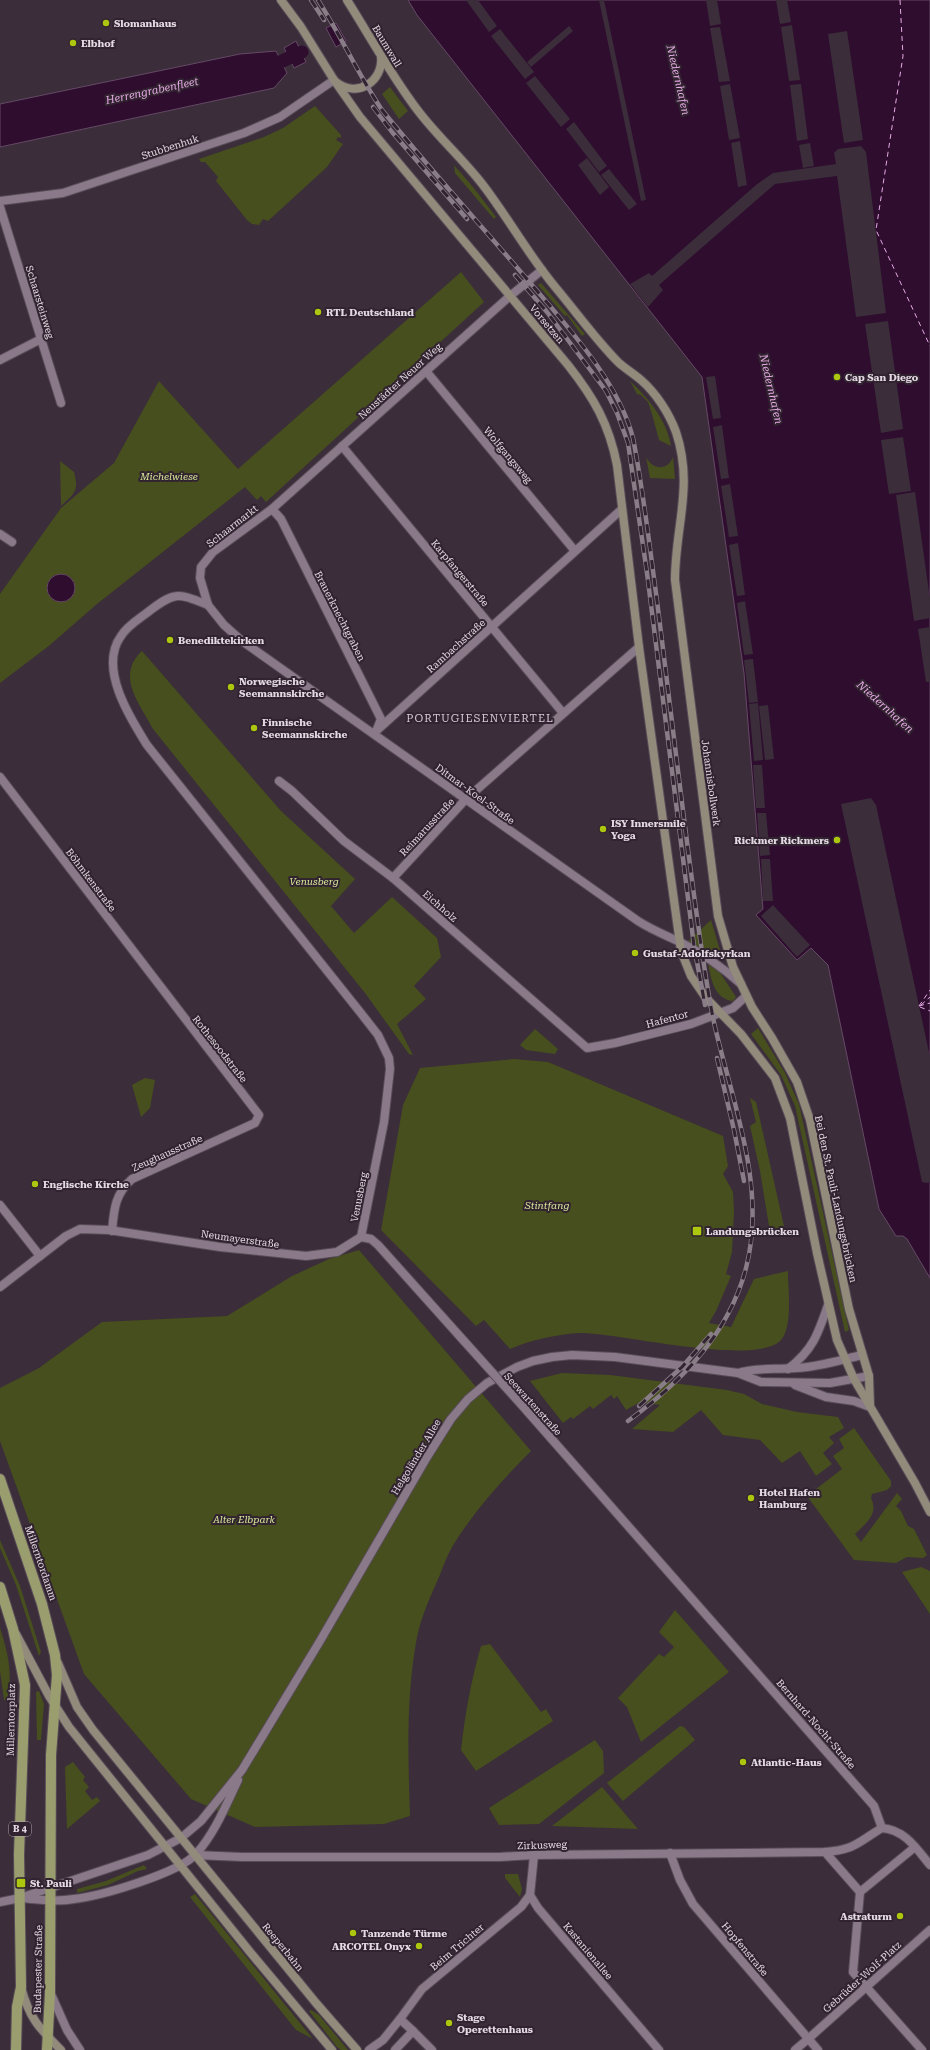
<svg xmlns="http://www.w3.org/2000/svg" width="930" height="2050" viewBox="0 0 930 2050" font-family="'Roboto Serif',serif">
<style>
.green{fill:#464f1d}
.water{fill:#2e0d2f;stroke:#654a65}
.pier{fill:#3b2d3a}
.lines{fill:none;stroke-linecap:round;stroke-linejoin:round}
.canal{stroke:#2e0d2f;stroke-width:13}
.ferry{stroke:#e7abe5;stroke-width:1;stroke-dasharray:5 4;stroke-linecap:butt}
.pedestrian-casing{stroke:#584c57;stroke-width:10}
.minor-casing{stroke:#584c57;stroke-width:10}
.tertiary-casing{stroke:#584c57;stroke-width:10}
.secondary-casing{stroke:#584c57;stroke-width:10}
.primary-casing{stroke:#584c57;stroke-width:12}
.pedestrian{stroke:#8a7989;stroke-width:8}
.minor{stroke:#8a7989;stroke-width:8}
.tertiary{stroke:#8a7989;stroke-width:8}
.secondary{stroke:#928b7c;stroke-width:8}
.primary{stroke:#9a9e6f;stroke-width:10}
.rail-casing{stroke:#897d88;stroke-width:4.5}
.rail{stroke:#312330;stroke-width:3;stroke-dasharray:9;stroke-linecap:butt}
.minor-bridge-casing{stroke:#584c57;stroke-width:10;stroke-linecap:butt}
.minor-bridge{stroke:#8a7989;stroke-width:8}
.poi-dot{fill:#adc60e;stroke:#312330;stroke-width:1.5}
.labels{text-anchor:middle;dominant-baseline:central;stroke-width:4;stroke-linejoin:round;paint-order:stroke}
.shield{fill:#312330;stroke:#aea3ad;stroke-width:1}
.shield-label{font-size:9px;font-weight:bold;fill:#e4dae3}
.poi-label{font-size:10px;font-weight:bold;fill:#e4dae3;stroke:#312330;text-anchor:start}
.street-label{font-size:10px;fill:#e4dae3;stroke:#312330}
.park-label{font-size:10px;font-style:italic;fill:#d8ea9a;stroke:#312330}
.water-label{font-size:11px;font-style:italic;fill:#e7abe5;stroke:#312330}
.neighbourhood-label{font-size:11px;letter-spacing:1px;fill:#d7c5d7;stroke:#312330}
</style>
<rect width="100%" height="100%" fill="#3b2d3a"/>
<g class="green">
<polygon points="390,87 408,111 399,119 382,94"/>
<polygon points="315,106 341,135 341,138 338,137 336,140 343,144 327,167 268,221 263,219 259,225 252,224 247,220 216,181 218,177 205,162 201,162 199,159 264,137 283,128"/>
<polygon points="454,165 473,187 496,217 494,219 455,173"/>
<polygon points="461,272 484,302 266,502 261,496 257,500 245,487 97,604 50,645 0,683 0,594 61,508 114,463 159,381 238,469"/>
<polygon points="541,283 585,334 582,336 567,315 565,316 538,285"/>
<path d="M630,381c18,17 37,39 41,65l-12,-6 -7,-26 -4,-12 -7,-7 -4,-1z"/>
<path d="M646,457c6,13 22,14 27,0l2,22 -25,-1z"/>
<path d="M60,461l14,11c5,19 1,21 -13,34z"/>
<path d="M142,651l139,160 74,68 -24,27 23,27 38,-36 45,41 4,19 -27,29 12,13 -29,25 16,31 -4,-1 -44,-61 -212,-264c-13,-25 -38,-53 -11,-78z"/>
<polygon points="711,920 722,957 721,959 686,943"/>
<path d="M708,963l11,8 17,26 -3,4c-19,-2 -22,-22 -25,-38z"/>
<polygon points="758,1028 785,1073 799,1104 849,1330 845,1332 795,1106 781,1075 751,1034"/>
<polygon points="535,1029 558,1049 555,1054 526,1050 520,1045"/>
<path d="M514,1059l34,3 175,74 5,30 -5,8 10,18 1,20 -2,40 -6,22 5,2 -15,35 -7,12 22,4 23,-48 34,-8c0,17 5,56 -7,69 -25,27 -161,-7 -200,-7 -24,1 -50,7 -71,16l-26,-29 -8,6 -95,-96 22,-125 17,-37z"/>
<polygon points="145,1078 155,1080 150,1108 141,1117 132,1085"/>
<polygon points="750,1098 756,1102 786,1235 776,1231 776,1228 769,1226 760,1171 750,1126 756,1122"/>
<path d="M359,1250l172,201c-29,29 -57,60 -79,96 -5,9 -9,20 -13,30 -8,18 -18,40 -22,60 -11,59 -9,119 -7,179l-26,8 -129,3 -64,-28 -107,-125 -84,-233v-53l39,-20 63,-46 125,-6 65,-40 37,-17z"/>
<polygon points="562,1373 610,1375 727,1390 744,1394 762,1404 797,1412 838,1417 844,1428 829,1437 834,1443 823,1453 832,1464 816,1476 800,1451 782,1463 760,1440 723,1435 701,1410 673,1432 632,1429 660,1405 640,1402 626,1410 617,1396 614,1399 611,1395 593,1409 590,1406 573,1419 571,1417 563,1423 530,1381"/>
<path d="M854,1428l37,53v5l-4,4 -15,4 -1,4c8,16 -5,25 -16,36l6,8 36,-49 5,6 -6,7 5,5 7,15 6,3 13,26 -4,3 -16,-1 -11,6 -42,-3 -47,-64 35,-27 -9,-13 11,-8 -5,-9z"/>
<polygon points="0,1540 20,1586 41,1652 39,1656 16,1585 0,1548"/>
<polygon points="921,1567 930,1571 930,1614 902,1572"/>
<polygon points="675,1610 729,1672 641,1742 627,1707 618,1698 659,1654 664,1657 674,1647 659,1632"/>
<path d="M0,1628c9,28 12,44 8,74l-4,-2 -4,-29z"/>
<path d="M490,1644l51,68 5,-3 7,12 -77,50 -15,-21c4,-36 10,-69 20,-104z"/>
<polygon points="39,1691 44,1704 41,1740 37,1740 36,1692"/>
<polygon points="680,1726 684,1727 695,1740 623,1801 607,1783"/>
<polygon points="595,1740 603,1751 604,1773 539,1824 499,1825 489,1808"/>
<polygon points="73,1762 85,1777 83,1780 89,1787 85,1791 92,1800 97,1797 100,1801 67,1829 65,1767"/>
<polygon points="602,1787 638,1829 552,1826"/>
<polygon points="144,1865 147,1869 138,1871 108,1885 77,1893 77,1889 106,1881"/>
<polygon points="505,1874 518,1874 522,1889 520,1897 505,1878"/>
<polygon points="195,1894 313,2039 296,2030 190,1897"/>
<polygon points="311,2010 319,2015 348,2050 341,2050 337,2047 309,2011"/>
</g>
<g class="water">
<polygon points="408,0 930,0 930,1278 907,1239 903,1236 896,1236 879,1209 828,965 811,948 797,960 756,915 763,909 744,673 702,377 417,15"/>
<polygon points="336,23 346,41 336,47 326,28"/>
<polygon points="296,41 306,62 294,68 284,48"/>
<polygon points="276,51 287,73 274,88 0,147 0,104 240,54"/>
<circle cx="61" cy="588" r="14"/>
</g>
<g class="pier">
<polygon points="466,0 478,0 497,26 489,32"/>
<polygon points="599,0 604,0 646,200 641,201"/>
<polygon points="706,0 717,0 721,24 710,26"/>
<polygon points="776,0 787,0 791,22 780,24"/>
<polygon points="792,25 800,80 789,81 781,27"/>
<polygon points="569,26 573,31 531,67 527,62"/>
<polygon points="720,27 730,81 719,82 710,28"/>
<polygon points="500,29 534,72 525,79 491,36"/>
<polygon points="847,31 863,140 844,143 828,34"/>
<polygon points="535,76 570,119 561,127 526,83"/>
<polygon points="730,84 740,138 729,140 720,86"/>
<polygon points="801,84 808,139 797,141 790,85"/>
<polygon points="574,122 607,166 599,172 566,129"/>
<polygon points="740,141 747,185 738,187 731,143"/>
<polygon points="810,143 814,166 803,168 799,145"/>
<polygon points="861,146 866,152 886,313 856,317 837,176 775,184 659,285 663,290 648,307 630,284 649,273 652,276 756,185 773,173 836,164 834,153 838,149"/>
<polygon points="587,158 609,187 600,195 578,165"/>
<polygon points="609,169 637,204 629,210 601,175"/>
<polygon points="888,321 903,429 881,433 865,324"/>
<polygon points="715,376 721,418 713,419 706,377"/>
<polygon points="722,425 729,478 721,479 713,427"/>
<polygon points="903,437 911,491 889,494 881,440"/>
<polygon points="730,484 738,536 729,537 721,486"/>
<polygon points="915,492 930,599 930,618 914,621 896,495"/>
<polygon points="738,543 745,595 737,596 729,545"/>
<polygon points="745,601 753,654 744,655 737,603"/>
<polygon points="930,627 930,682 926,682 918,629"/>
<polygon points="753,659 758,702 749,703 744,660"/>
<polygon points="758,703 763,760 754,761 749,704"/>
<polygon points="768,705 774,759 765,760 759,706"/>
<polygon points="753,765 762,765 765,808 756,808"/>
<polygon points="871,798 876,805 930,1057 930,1182 927,1183 922,1182 841,804"/>
<polygon points="757,813 766,813 770,855 760,856"/>
<polygon points="761,859 770,859 773,901 763,901"/>
<polygon points="773,905 810,945 797,957 761,916"/>
</g>
<g class="lines">
<polyline class="canal" points="266,66 278,63 302,52"/>
<g class="ferry">
<polyline points="900,0 903,56 876,230 930,346"/>
<polyline points="921,1005 930,997"/>
<polyline points="919,1006 930,990"/>
<polyline points="919,1006 930,1003"/>
<polyline points="920,1007 930,1011"/>
</g>
<g class="pedestrian-casing">
<g id="pedestrian">
<polyline points="825,1852 860,1892 853,1972 922,2050"/>
<polyline points="860,1892 915,1847"/>
<polyline points="808,2039 930,1930"/>
</g>
</g>
<g class="minor-casing">
<g id="minor">
<polyline points="0,201 63,193 244,133 280,117 334,80"/>
<polyline points="0,207 61,403"/>
<path d="M542,270l-32,26 -238,213 -59,43 -12,15 -1,11 8,27 16,20 18,16 396,280c14,9 27,14 42,21 22,11 42,25 61,42"/>
<polyline points="0,360 41,339"/>
<polyline points="426,371 575,551"/>
<polyline points="342,446 563,713"/>
<polyline points="272,509 281,519 381,719 377,729"/>
<polyline points="0,534 12,542"/>
<path d="M208,605c-30,-12 -33,-14 -60,7 -9,7 -21,14 -27,24 -23,32 9,82 26,109l213,267 18,23 11,23 1,11 -6,53 -23,115"/>
<polyline points="374,733 622,509"/>
<path d="M0,777l259,338 -4,8 -123,56c-17,15 -18,30 -20,52"/>
<polyline points="279,781 292,791 344,841 393,878 587,1048 615,1043 691,1024 733,1008 746,996"/>
<polyline points="393,878 465,800 639,647"/>
<polyline points="0,1205 40,1256"/>
<polyline points="361,1237 371,1239 378,1245 464,1341"/>
<polyline points="0,1287 66,1236 80,1229 109,1230 220,1247 306,1256 337,1252 361,1237"/>
<polyline points="527,1411 874,1806 882,1828"/>
<path d="M882,1828c23,2 34,20 48,37"/>
<polyline points="670,1853 680,1880 693,1904 818,2050"/>
<path d="M195,1855l47,2h257l35,-2 291,-3c30,-2 33,-10 57,-24"/>
<polyline points="534,1855 530,1895 538,1908 659,2050"/>
<polyline points="51,1994 67,2030 80,2050"/>
<polyline points="400,2019 422,1989 521,1907 530,1895"/>
<polyline points="413,2031 432,2050"/>
<polyline points="369,2050 383,2040 400,2019 413,2031 395,2050"/>
<polyline points="795,2050 808,2039"/>
</g>
</g>
<g class="tertiary-casing">
<g id="tertiary">
<path d="M788,1369c25,-19 30,-35 40,-64"/>
<path d="M738,1373c18,-6 38,-3 58,-5 23,-1 44,-8 66,-13"/>
<polyline points="795,1385 826,1397 854,1401 870,1407"/>
<path d="M23,1898c17,2 34,4 51,1 27,-3 105,-26 122,-45 19,-21 30,-49 42,-74"/>
<polyline points="0,1902 20,1898 148,1855 181,1838 201,1821 242,1770 320,1641 427,1457 451,1419 468,1399 487,1383 517,1367 533,1361 552,1357 572,1355 615,1357 738,1373 761,1382 830,1383 869,1376"/>
</g>
</g>
<g class="secondary-casing">
<g id="secondary">
<path d="M281,0l20,27 33,53 26,37 208,248c26,33 41,59 49,100l22,182 42,304 10,25 15,22 35,36 34,44 15,40 27,135 20,87 17,39 61,104 15,29"/>
<path d="M347,0c24,38 45,77 72,112 20,26 44,47 64,73 26,34 46,71 73,103 21,25 40,52 63,75 7,6 15,11 22,17 15,13 28,33 35,52 18,54 -1,95 -1,148l43,336 15,51 19,40 20,31 25,44 13,38 39,189 20,67 1,29"/>
<path d="M336,82c21,17 48,-1 45,-26"/>
<polyline points="16,1634 49,1696 69,1727 250,1952 332,2050"/>
<polyline points="58,1663 77,1707 93,1730 316,2003 357,2050"/>
<path d="M21,1987c8,31 18,41 40,63"/>
</g>
</g>
<g class="primary-casing">
<g id="primary">
<polyline points="0,1479 42,1604 55,1655 57,1675 51,1755 50,1993 47,2050"/>
<polyline points="0,1587 13,1629 25,1685 19,1855 21,1987 17,2007 16,2050"/>
</g>
</g>
<use href="#pedestrian" class="pedestrian"/>
<use href="#minor" class="minor"/>
<use href="#tertiary" class="tertiary"/>
<use href="#secondary" class="secondary"/>
<use href="#primary" class="primary"/>
<g class="rail-casing">
<g id="rail">
<polyline points="311,0 324,20"/>
<path d="M318,0c23,36 40,74 64,110 46,57 96,112 144,168 39,46 92,102 107,160 10,51 16,104 23,155 15,117 28,235 45,352 4,27 8,55 14,82 18,77 52,161 31,241 -17,66 -65,114 -118,153"/>
<polyline points="373,107 392,132 467,219"/>
<polyline points="515,275 547,312 606,391 617,413 628,443 647,573 694,946 705,1005"/>
<polyline points="717,1058 734,1130 744,1181"/>
<polyline points="639,1406 682,1367 711,1334"/>
</g>
</g>
<use href="#rail" class="rail"/>
<g class="minor-bridge-casing">
<polyline id="minor-bridge" points="464,1341 527,1411"/>
</g>
<use href="#minor-bridge" class="minor-bridge"/>
</g>
<g class="poi-dot">
<circle cx="106" cy="23" r="4"/>
<circle cx="73" cy="43" r="4"/>
<circle cx="318" cy="312" r="4"/>
<circle cx="837" cy="377" r="4"/>
<circle cx="170" cy="640" r="4"/>
<circle cx="231" cy="687" r="4"/>
<circle cx="254" cy="728" r="4"/>
<circle cx="603" cy="829" r="4"/>
<circle cx="837" cy="840" r="4"/>
<circle cx="635" cy="953" r="4"/>
<circle cx="35" cy="1184" r="4"/>
<rect x="692" y="1226" width="10" height="10" rx="2"/>
<circle cx="751" cy="1498" r="4"/>
<circle cx="743" cy="1762" r="4"/>
<rect x="16" y="1878" width="10" height="10" rx="2"/>
<circle cx="900" cy="1916" r="4"/>
<circle cx="353" cy="1933" r="4"/>
<circle cx="419" cy="1946" r="4"/>
<circle cx="449" cy="2023" r="4"/>
</g>
<g class="labels">
<rect class="shield" x="9" y="1822" width="22" height="14" rx="3"/>
<g class="shield-label">
<text x="20" y="1829">B 4</text>
</g>
<g class="poi-label">
<text x="114" y="23">Slomanhaus</text>
<text x="81" y="43">Elbhof</text>
<text x="326" y="312">RTL Deutschland</text>
<text x="845" y="377">Cap San Diego</text>
<text x="178" y="640">Benediktekirken</text>
<text x="239" y="681">Norwegische<tspan x="239" dy="12">Seemannskirche</tspan></text>
<text x="262" y="722">Finnische<tspan x="262" dy="12">Seemannskirche</tspan></text>
<text x="611" y="823">ISY Innersmile<tspan x="611" dy="12">Yoga</tspan></text>
<text x="829" y="840" text-anchor="end">Rickmer Rickmers</text>
<text x="643" y="953">Gustaf-Adolfskyrkan</text>
<text x="43" y="1184">Englische Kirche</text>
<text x="706" y="1231">Landungsbrücken</text>
<text x="759" y="1492">Hotel Hafen<tspan x="759" dy="12">Hamburg</tspan></text>
<text x="751" y="1762">Atlantic-Haus</text>
<text x="30" y="1883">St. Pauli</text>
<text x="892" y="1916" text-anchor="end">Astraturm</text>
<text x="361" y="1933">Tanzende Türme</text>
<text x="411" y="1946" text-anchor="end">ARCOTEL Onyx</text>
<text x="457" y="2017">Stage<tspan x="457" dy="12">Operettenhaus</tspan></text>
</g>
<g class="street-label">
<text transform="translate(387 46) rotate(59)">Baumwall</text>
<text transform="translate(170 147) rotate(-18)">Stubbenhuk</text>
<text transform="translate(40 302) rotate(73)">Schaarsteinweg</text>
<text transform="translate(547 324) rotate(50)">Vorsetzen</text>
<text transform="translate(400 381) rotate(-42)">Neustädter Neuer Weg</text>
<text transform="translate(508 455) rotate(50)">Wolfgangsweg</text>
<text transform="translate(232 526) rotate(-38)">Schaarmarkt</text>
<text transform="translate(460 573) rotate(50)">Karpfangerstraße</text>
<text transform="translate(340 616) rotate(63)">Brauerknechtgraben</text>
<text transform="translate(456 646) rotate(-42)">Rambachstraße</text>
<text transform="translate(711 783) rotate(82)">Johannisbollwerk</text>
<text transform="translate(475 794) rotate(36)">Ditmar-Koel-Straße</text>
<text transform="translate(427 827) rotate(-47)">Reimarusstraße</text>
<text transform="translate(91 880) rotate(53)">Böhmkenstraße</text>
<text transform="translate(440 906) rotate(41)">Eichholz</text>
<text transform="translate(667 1019) rotate(-15)">Hafentor</text>
<text transform="translate(220 1049) rotate(52)">Rothesoodstraße</text>
<text transform="translate(167 1153) rotate(-24)">Zeughausstraße</text>
<text transform="translate(359 1197) rotate(-79)">Venusberg</text>
<text transform="translate(836 1199) rotate(78)">Bei den St. Pauli-Landungsbrücken</text>
<text transform="translate(240 1239) rotate(8)">Neumayerstraße</text>
<text transform="translate(533 1404) rotate(48)">Seewartenstraße</text>
<text transform="translate(416 1457) rotate(-59)">Helgoländer Allee</text>
<text transform="translate(41 1563) rotate(71)">Millerntordamm</text>
<text transform="translate(11 1720) rotate(-89)">Millerntorplatz</text>
<text transform="translate(816 1724) rotate(49)">Bernhard-Nocht-Straße</text>
<text transform="translate(542 1845) rotate(-2)">Zirkusweg</text>
<text transform="translate(283 1947) rotate(51)">Reeperbahn</text>
<text transform="translate(457 1947) rotate(-40)">Beim Trichter</text>
<text transform="translate(745 1949) rotate(50)">Hopfenstraße</text>
<text transform="translate(588 1951) rotate(50)">Kastanienallee</text>
<text transform="translate(38 1969) rotate(-89)">Budapester Straße</text>
<text transform="translate(862 1977) rotate(-42)">Gebrüder-Wolf-Platz</text>
</g>
<g class="park-label">
<text x="169" y="476">Michelwiese</text>
<text x="314" y="881">Venusberg</text>
<text x="547" y="1205">Stintfang</text>
<text x="244" y="1519">Alter Elbpark</text>
</g>
<g class="water-label">
<text transform="translate(678 80) rotate(77)">Niedernhafen</text>
<text transform="translate(152 91) rotate(-12)">Herrengrabenfleet</text>
<text transform="translate(771 389) rotate(77)">Niedernhafen</text>
<text transform="translate(885 707) rotate(42)">Niedernhafen</text>
</g>
<g class="neighbourhood-label">
<text x="480" y="718">PORTUGIESENVIERTEL</text>
</g>
</g>
</svg>
